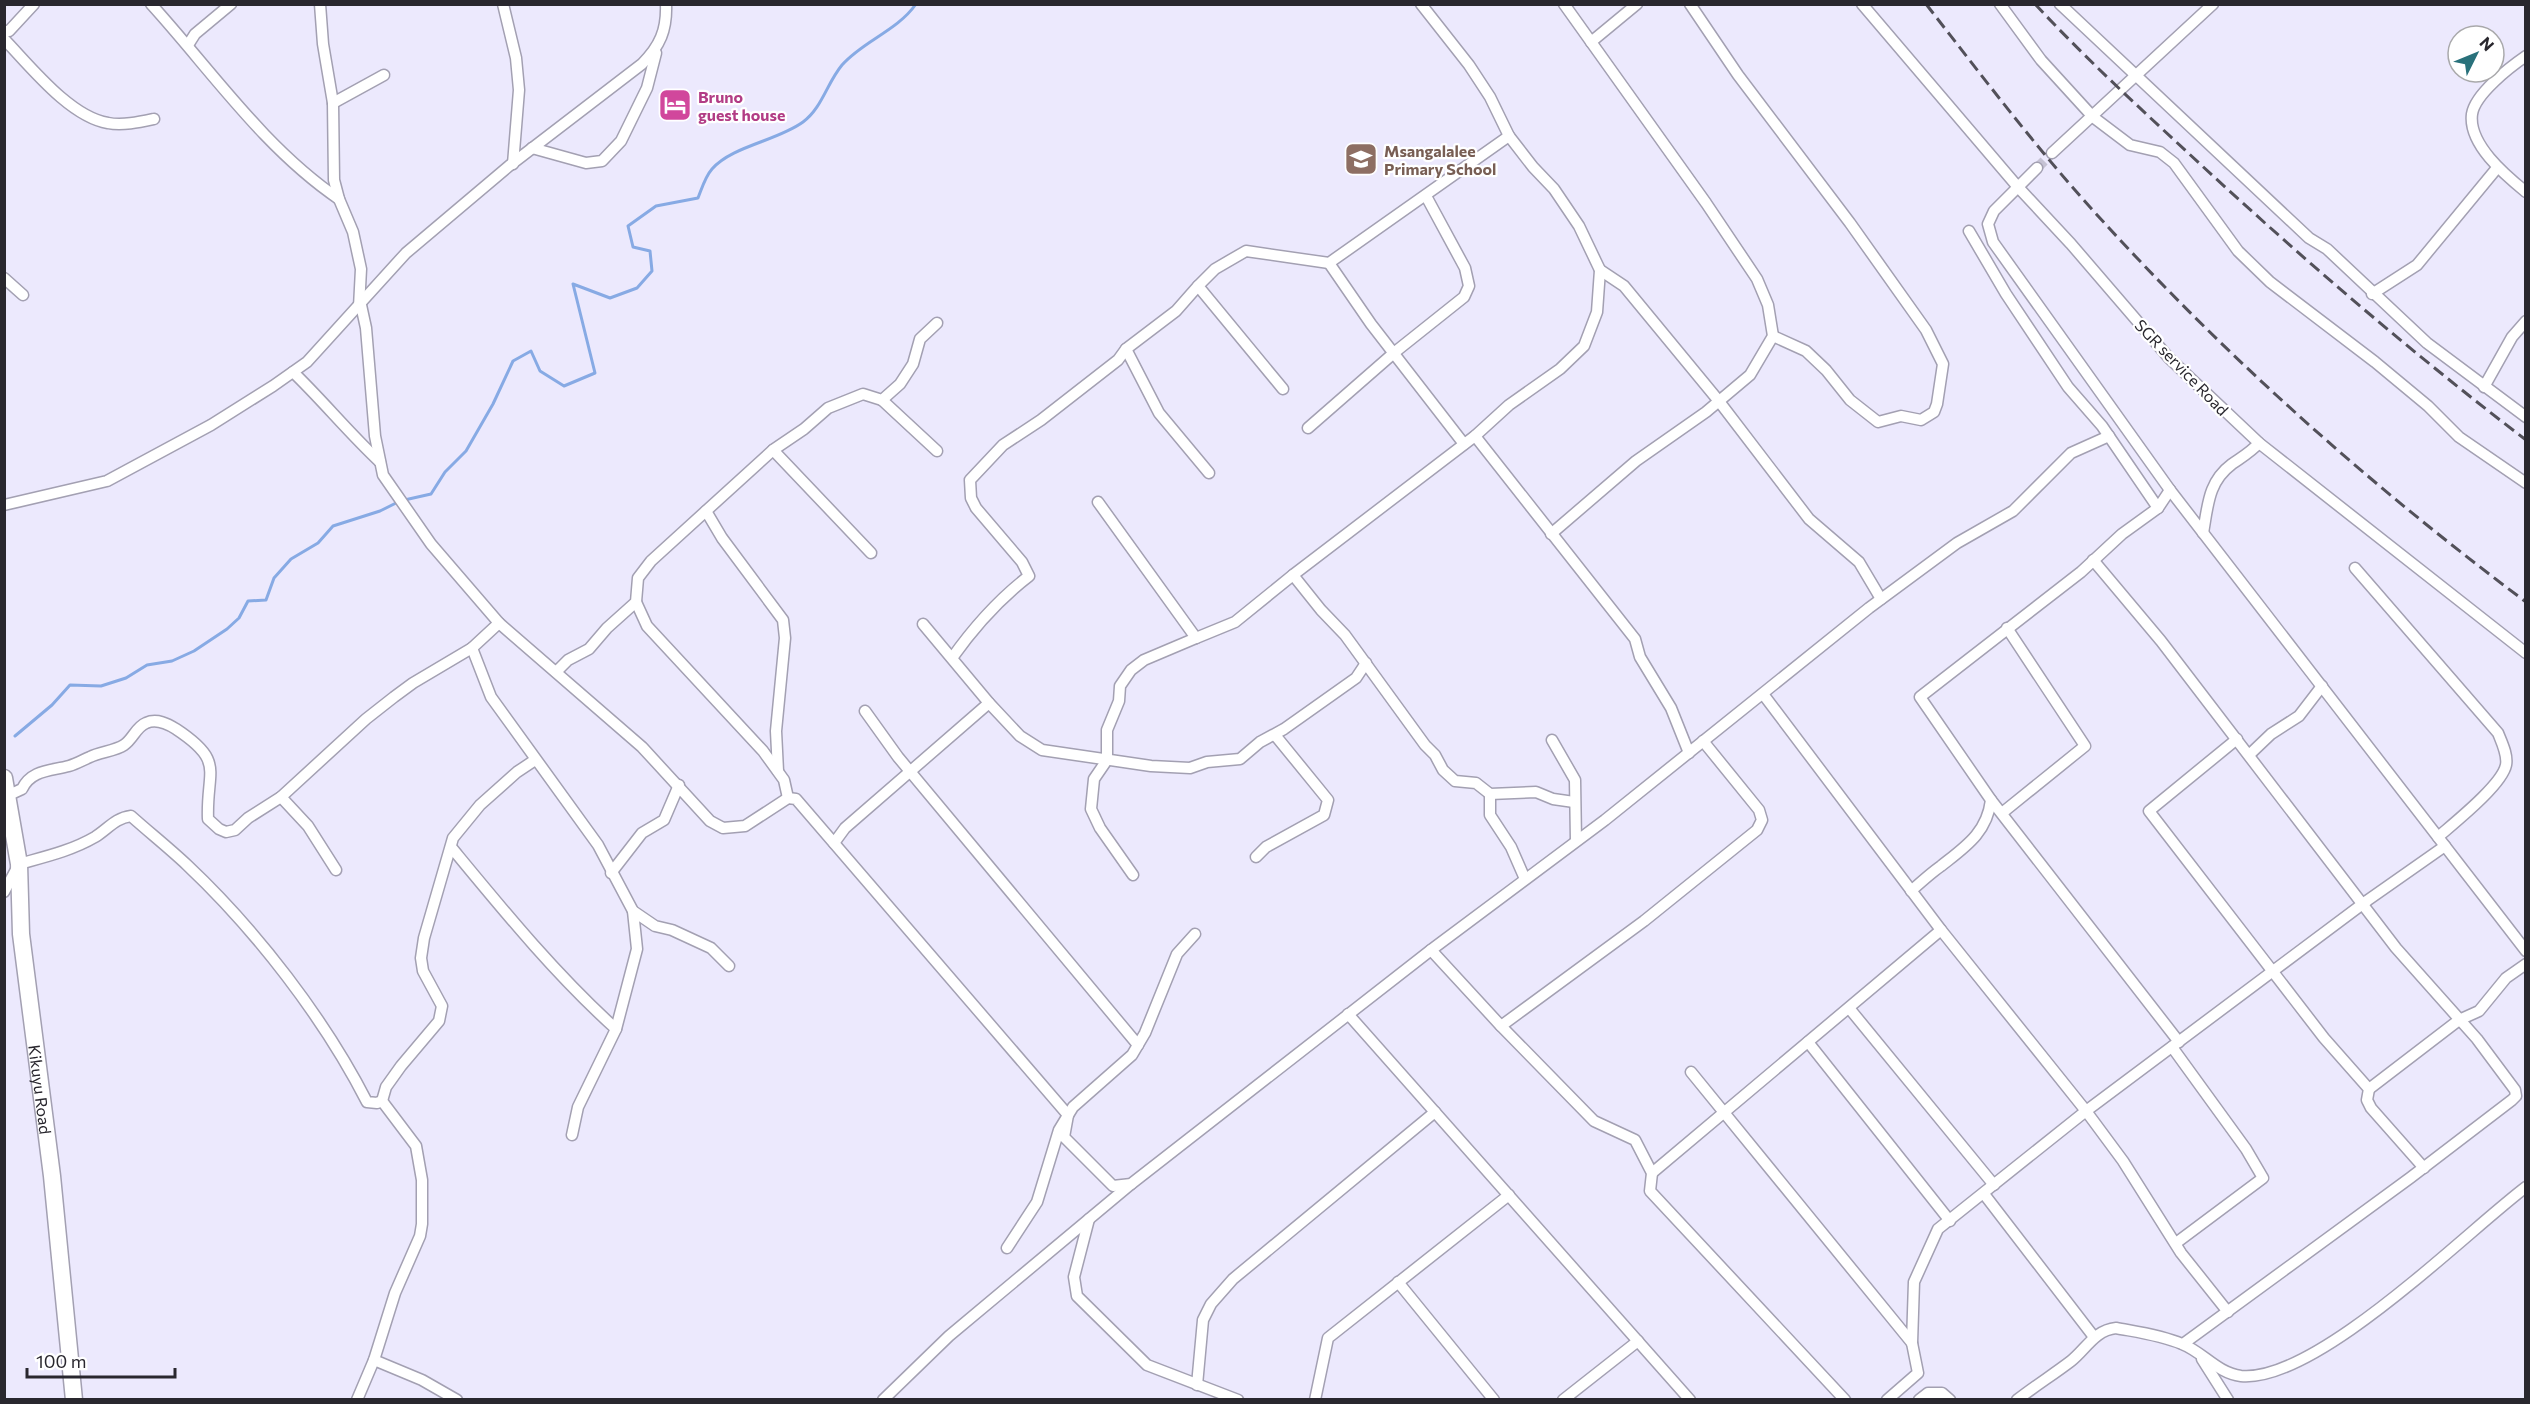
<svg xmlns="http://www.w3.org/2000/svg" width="2530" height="1404" viewBox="0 0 2530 1404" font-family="Commissioner,sans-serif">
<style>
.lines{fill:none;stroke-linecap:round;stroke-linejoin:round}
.stream{stroke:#87aae4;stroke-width:3}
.minor-tunnel{stroke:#c5c2d4;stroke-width:10;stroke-dasharray:10 5;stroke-linecap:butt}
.minor-casing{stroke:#a3a0b2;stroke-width:13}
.secondary-casing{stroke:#a3a0b2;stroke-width:19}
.minor{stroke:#fff;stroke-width:10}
.secondary{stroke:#fff;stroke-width:16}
.rail{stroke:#525059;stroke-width:3;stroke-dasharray:12 6;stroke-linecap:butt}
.labels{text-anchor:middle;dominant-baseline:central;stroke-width:4.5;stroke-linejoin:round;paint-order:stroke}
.hotel-label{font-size:16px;font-weight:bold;fill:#b23c85;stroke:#fff;text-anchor:start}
.education-label{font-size:16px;font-weight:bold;fill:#785e54;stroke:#fff;text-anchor:start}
.street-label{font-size:16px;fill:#29272e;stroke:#fff}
</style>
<rect width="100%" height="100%" fill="#ece9fd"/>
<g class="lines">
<path class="stream" d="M15,736l37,-31 18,-20 31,1 25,-8 21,-13 25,-4 22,-10 33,-22 12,-11 9,-17 18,-1 8,-22 17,-19 27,-16 15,-17 47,-15 20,-10 31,-7 14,-22 21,-21 27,-47 20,-43 18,-10 9,20 24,15 31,-13 -22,-89 37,14 27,-10 15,-17 -2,-20 -17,-4 -5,-21 28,-20 42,-8c4,-10 7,-21 14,-29 20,-23 65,-28 91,-47 19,-14 24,-39 39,-57 21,-24 55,-34 74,-61"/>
<polyline class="minor-tunnel" points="2037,168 2052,153"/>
<g class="minor-casing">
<g id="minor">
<path d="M151,4c60,66 113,144 188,195"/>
<polyline points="320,4 323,44 333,103 334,180 339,199 353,232 361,269 359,307"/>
<polyline points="503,4 516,58 519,90 513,164"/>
<polyline points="1421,4 1469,65 1490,97 1509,136 1533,167 1554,189 1579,226 1600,270 1597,312 1584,346 1560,369 1509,405 1475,436 1293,575 1321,610 1345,635 1425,745 1435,755 1443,770 1455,781 1476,783 1490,794 1536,792 1553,799 1574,802"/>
<polyline points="1690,4 1738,75 1850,223 1926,330 1943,364 1937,404 1934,412 1921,420 1901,416 1878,422 1850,400 1826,370 1806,351 1773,336"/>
<polyline points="1862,4 2017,186 2071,244 2169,358 2259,443 2526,653"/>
<polyline points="2000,4 2041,60 2093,117 2130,145 2160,152 2174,163 2238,251 2270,282 2375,362 2428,406 2459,437 2526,483"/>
<polyline points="2060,4 2309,238 2327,249 2427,343 2526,417"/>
<polyline points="4,31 9,31 34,4"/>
<path d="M4,39c26,27 66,78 104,84 14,3 32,-1 46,-4"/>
<polyline points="1591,42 1637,4"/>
<polyline points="188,45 195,34 231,4"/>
<path d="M2526,56c-16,11 -51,38 -54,58 -4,30 33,61 54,78"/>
<polyline points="333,103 384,75"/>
<polyline points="532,148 586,163 602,161 621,141 647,88 656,53"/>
<polyline points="2052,153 2213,4"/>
<polyline points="2037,168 1994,211 1988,224 1993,242 2170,490 2526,951"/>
<polyline points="1969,231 2006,294 2068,387 2102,426 2158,508"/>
<polyline points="1329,263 1371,324 1464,444"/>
<polyline points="1600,270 1624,286 1718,400 1809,519 1859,562 1881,599"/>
<polyline points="4,278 23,295"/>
<polyline points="2372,294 2417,265 2497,168"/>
<polyline points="361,305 366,328 375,436 383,475 431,544 499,623 472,648 491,697 598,845 633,911 655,926 672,930 711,948 729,966"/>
<polyline points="1126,349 1159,413 1209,473"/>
<path d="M293,372c30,29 56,61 87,90"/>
<polyline points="2484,387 2512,337 2526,321"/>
<polyline points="1283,389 1198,286 1215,269 1246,251 1329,263 1509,136"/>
<polyline points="882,400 937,451"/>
<polyline points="1308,428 1395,352 1464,297 1469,286 1465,268 1426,196"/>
<polyline points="1475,436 1635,639 1640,657 1671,708 1689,753"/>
<polyline points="773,450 871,553"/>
<polyline points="1098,502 1196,638 1144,660 1131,670 1120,686 1119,701 1107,730 1107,760 1094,779 1091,809 1100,828 1133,875"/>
<path d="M4,505l103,-24 104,-56 62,-39 34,-24 99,-109 103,-87 133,-102c18,-18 25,-34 24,-60"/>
<polyline points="706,511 722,538 783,620 785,638 776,731 778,771"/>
<path d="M2203,533c5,-28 5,-51 29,-69 10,-7 19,-12 27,-21"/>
<polyline points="1551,534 1636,461 1706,412 1750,375 1773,336 1768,305 1757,279 1706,203 1564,4"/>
<polyline points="2093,560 2161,641 2396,948 2477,1039 2515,1090 2516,1096 2512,1100 2410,1178 2183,1344"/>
<path d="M2355,568l143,165c4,10 10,22 8,32 -4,20 -52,58 -68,72"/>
<polyline points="636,602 647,626 763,751 784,780 788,798"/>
<polyline points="499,623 642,747 710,821 723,828 745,826 788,798 796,799 1068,1115 1064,1137 1113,1186 1131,1184 1431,950 1605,820 1869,608 1957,543 2013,511 2071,453 2109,436"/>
<polyline points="923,624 989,703"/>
<polyline points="1196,638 1235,622 1293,575"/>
<path d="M952,658c22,-31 47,-59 77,-82l-7,-14 -46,-54 -5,-10 -1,-18 33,-35 38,-25 77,-60 8,-11 50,-38 22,-25"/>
<polyline points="556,672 568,660 589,649 607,628 636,602 638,578 651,561 773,450 804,429 828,408 863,394 882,400 900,384 913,364 920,339 937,323"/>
<polyline points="1763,694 1941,930 2086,1111 2123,1161 2181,1253 2228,1312"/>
<polyline points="865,711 898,757 1138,1045"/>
<polyline points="2237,739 2149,811 2324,1038 2369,1089 2367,1100 2371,1108 2424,1168"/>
<polyline points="1552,740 1575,780 1576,841"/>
<polyline points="2249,755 2271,734 2299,716 2322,686"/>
<polyline points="1490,794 1490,815 1511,847 1525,879"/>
<path d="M9,795l13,-6c9,-19 28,-18 47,-23 7,-2 14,-6 21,-9 10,-5 25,-6 34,-12 9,-6 12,-18 22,-22 11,-5 22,1 30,6 50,33 30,41 32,90l11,10 7,3 9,-2 13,-12 33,-21 85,-78 28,-22 19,-14 59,-35"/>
<polyline points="281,797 308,826 336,870"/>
<polyline points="1991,800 2179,1042"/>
<polyline points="2002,813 2085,746 2007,628"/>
<polyline points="834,843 845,828 989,703 1020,736 1042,750 1151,766 1190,768 1207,762 1240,759 1260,742 1284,729 1356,678 1366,663"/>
<path d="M451,847c52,63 104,127 165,182"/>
<polyline points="1256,857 1266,847 1324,815 1328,800 1275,735"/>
<polyline points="611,873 642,833 664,820 679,785"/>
<path d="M1911,891c10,-9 20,-18 30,-25 24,-19 46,-33 50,-66l-71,-103 161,-125 41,-38 36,-26 12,-18"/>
<path d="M4,892l15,-28c25,-7 52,-13 76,-27 13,-8 20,-19 36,-21 19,17 38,32 56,49 69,65 137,153 180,237l10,1 5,-2 34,45 6,34v44l-2,12 -25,57 -21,67 -17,40"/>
<polyline points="1431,950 1501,1026 1594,1121 1635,1140 1652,1173 1650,1191 1845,1400"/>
<polyline points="1849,1008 1994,1185"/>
<polyline points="1348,1014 1690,1400"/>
<polyline points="1501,1026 1644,921 1757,830 1762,820 1759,810 1703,741"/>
<polyline points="1808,1042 1950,1221"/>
<polyline points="2172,1047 2246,1149 2263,1178 2176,1243"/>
<polyline points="1691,1072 1912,1343"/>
<polyline points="2369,1089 2459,1020 2479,1011 2506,978 2526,964"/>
<polyline points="382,1101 386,1087 401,1066 439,1021 442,1006 423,971 421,958 424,938 453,838 480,805 517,772 535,760"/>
<polyline points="572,1135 578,1107 616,1029 637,949 633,911"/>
<polyline points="1652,1173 1941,930"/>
<polyline points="1984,1194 2094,1337"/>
<polyline points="1089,1219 1074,1277 1077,1296 1147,1365 1238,1400"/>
<polyline points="1007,1248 1037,1202 1059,1130 1073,1107 1132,1055 1145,1033 1177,954 1195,934"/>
<polyline points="1398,1282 1494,1400"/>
<polyline points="2202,1359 2228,1400"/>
<polyline points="374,1360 422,1380 457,1400"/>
<polyline points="1197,1385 1203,1320 1211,1304 1233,1279 1435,1112"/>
<polyline points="883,1400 949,1336 1131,1184"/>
<polyline points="1315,1400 1328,1338 1509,1195"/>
<polyline points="1563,1400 1638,1341"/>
<polyline points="1887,1400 1918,1373 1912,1343 1914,1282 1938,1229 2086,1111 2368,900 2445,846"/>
<polyline points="1919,1400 1928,1393 1942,1393 1950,1400"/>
<path d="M2017,1400c18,-14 37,-26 54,-39 15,-12 24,-31 45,-33 21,4 45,7 66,16 21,8 35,29 59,32 75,7 224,-143 285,-189"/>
</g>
</g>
<g class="secondary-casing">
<g id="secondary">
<path id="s1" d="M4,778l15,86 2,70 31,242 22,224"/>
</g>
</g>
<use href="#minor" class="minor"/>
<use href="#secondary" class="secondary"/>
<g class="rail">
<path d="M1926,4c56,72 111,145 172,212 130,143 273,270 428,386"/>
<path d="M2035,4c52,56 108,107 164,159 105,97 213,190 327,277"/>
</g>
</g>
<defs>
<g id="hotel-square" transform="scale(1.725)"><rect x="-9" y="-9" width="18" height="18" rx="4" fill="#d1479c" stroke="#fff"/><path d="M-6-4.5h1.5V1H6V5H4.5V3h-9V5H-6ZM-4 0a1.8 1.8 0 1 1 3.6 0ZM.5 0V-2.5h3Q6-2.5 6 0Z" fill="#fff"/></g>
<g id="school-square" transform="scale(1.725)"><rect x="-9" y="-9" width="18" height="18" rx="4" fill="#8d6e63" stroke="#fff"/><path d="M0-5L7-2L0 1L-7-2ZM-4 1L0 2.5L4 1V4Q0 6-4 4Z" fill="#fff"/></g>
</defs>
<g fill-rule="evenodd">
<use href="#hotel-square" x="675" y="105"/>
<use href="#school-square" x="1361" y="159"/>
</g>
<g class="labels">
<g class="hotel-label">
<text x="698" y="96">Bruno<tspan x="698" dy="18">guest house</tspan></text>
</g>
<g class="education-label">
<text x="1384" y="150">Msangalalee<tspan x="1384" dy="18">Primary School</tspan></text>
</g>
<g class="street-label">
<text transform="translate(2182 367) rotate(46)">SGR service Road</text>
<text stroke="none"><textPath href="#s1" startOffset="314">Kikuyu Road</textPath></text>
</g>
</g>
<rect width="2530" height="1404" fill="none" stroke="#29272e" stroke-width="12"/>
<g transform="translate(2476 54) rotate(47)"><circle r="28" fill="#ffffff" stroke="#a9a9ab" stroke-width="1.5"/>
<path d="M0-4.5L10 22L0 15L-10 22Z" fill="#29717b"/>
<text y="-9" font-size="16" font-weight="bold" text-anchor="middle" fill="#29272e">N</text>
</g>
<path d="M27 1368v9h148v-9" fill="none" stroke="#29272e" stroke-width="3"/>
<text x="36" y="1368" font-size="18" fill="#29272e" stroke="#ffffff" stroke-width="4.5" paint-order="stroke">100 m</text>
</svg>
